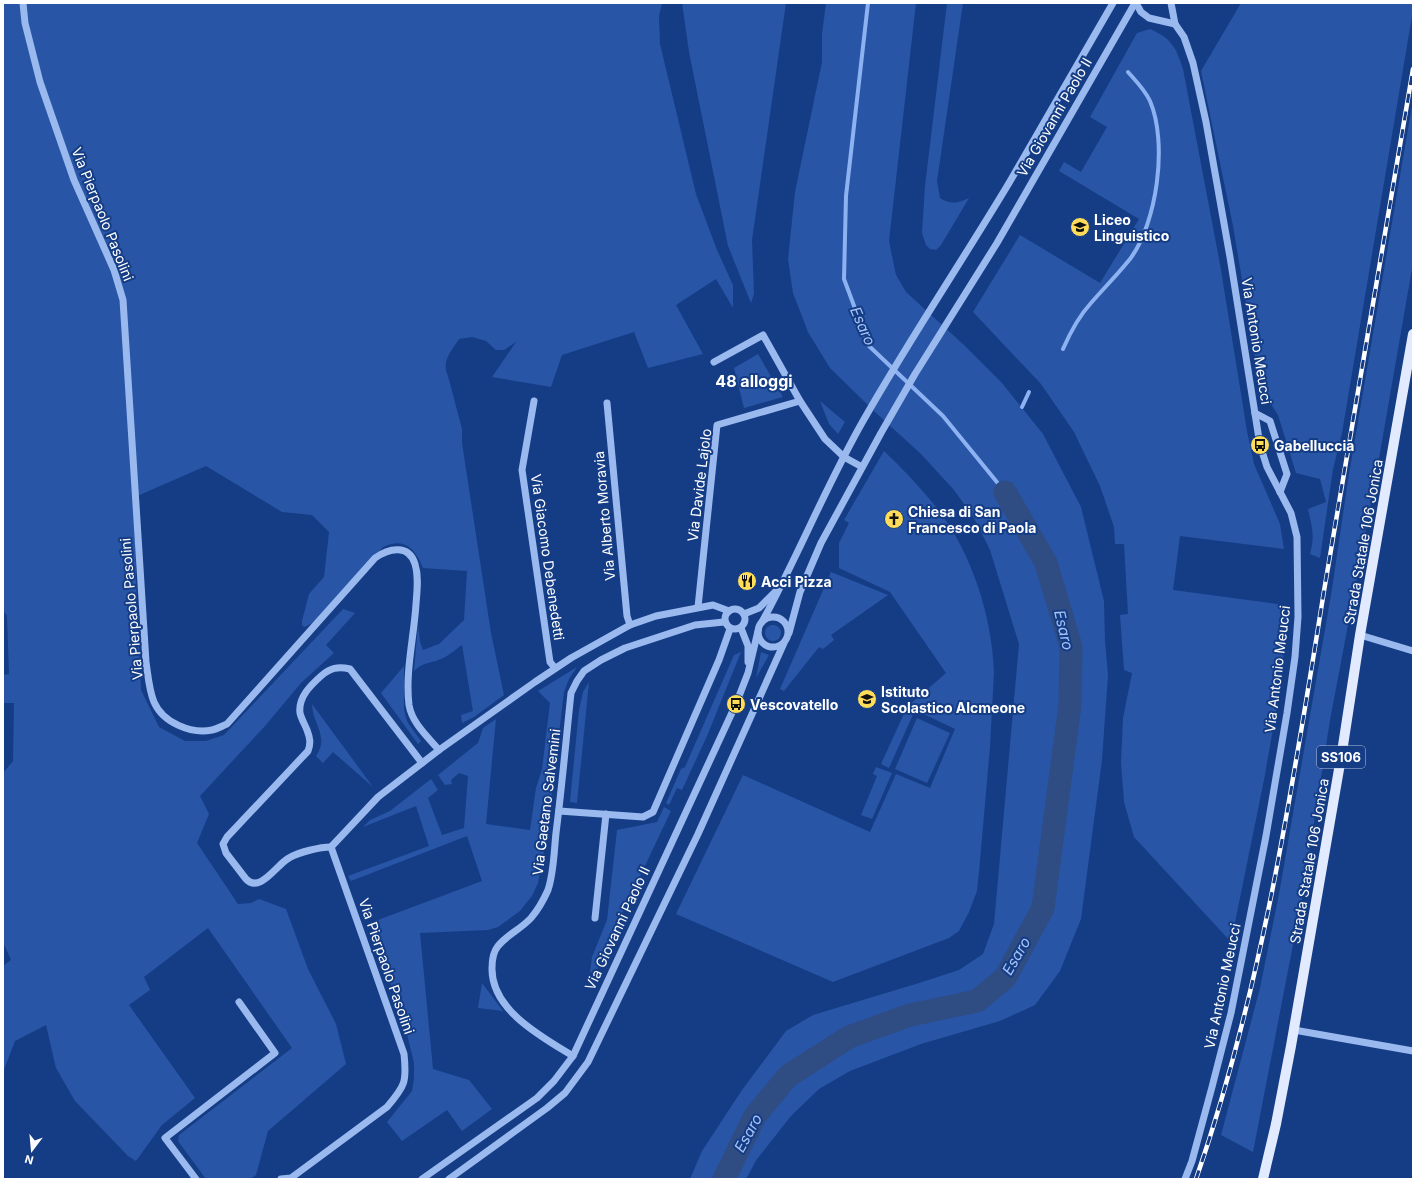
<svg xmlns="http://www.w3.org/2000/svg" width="1416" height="1182" viewBox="0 0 1416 1182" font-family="Inter,sans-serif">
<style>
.green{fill:#2855a5}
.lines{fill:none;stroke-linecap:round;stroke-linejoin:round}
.stream{stroke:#8db2f1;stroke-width:4}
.river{stroke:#2f4c83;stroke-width:23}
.minor{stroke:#9ab9ee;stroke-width:7}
.major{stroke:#e2eaff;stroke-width:10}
.rail-casing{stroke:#fff;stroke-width:4.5}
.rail{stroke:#153d86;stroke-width:3;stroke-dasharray:9;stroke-linecap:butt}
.labels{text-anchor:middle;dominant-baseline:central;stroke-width:4;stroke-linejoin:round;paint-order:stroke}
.shield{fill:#153d86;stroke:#b9c5db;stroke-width:1}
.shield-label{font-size:13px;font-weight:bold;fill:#fff}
.street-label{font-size:14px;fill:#fff;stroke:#153d86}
.poi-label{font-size:14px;font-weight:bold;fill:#fff;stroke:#153d86;text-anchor:start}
.water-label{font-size:15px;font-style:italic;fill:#a6c3f6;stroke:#153d86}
.quarter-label{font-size:16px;font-weight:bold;fill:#fff;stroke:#153d86}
</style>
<rect width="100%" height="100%" fill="#153d86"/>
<g class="green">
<path d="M3,3h659l-3,13 1,28 36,150 21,56 16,35v23l-17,-29 -40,26 27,49 -55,14 -14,-36 -72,23 -11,32 -59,-10 24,-35 -12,8h-8l-10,-9 -14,-4 -13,2c-8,13 -18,22 -11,37l14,53v14l29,190 13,62 -30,22 -12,6 -1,-8 12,-4 -11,-66c-6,4 -12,10 -19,13 -11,6 -19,3 -29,13l4,-46 2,17 3,8 16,-6 25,-24 3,-49 -44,-3c-8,-20 -19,-31 -40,-21l-68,74 -6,4 -5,2 -2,-2v-4l7,-27 15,-17 5,-45 -17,-17 -30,-3 -76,-46 -71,31 1,83 5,110 18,37 26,14h21l18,-6 119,-126 12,4 -29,32 8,8 -33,30 -36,43 -65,70 9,18 -12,29 41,61 13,-1 8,-4 27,10 22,60 28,55 10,40 -78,67 -12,44 -6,4h-44l-28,-38 1,-6 113,-87 -84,-120 -64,49 6,13 -21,15 66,93 -33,27 -26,36 -8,-5 -53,-55 -19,-33 -10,-43 -31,16 -12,31v-106l8,-6 -8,-18v-169l10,-12 1,-58h-11v-28l6,-1 -2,-58 -4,-6z"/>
<polygon points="682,3 786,3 752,240 754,294 751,303 728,246 689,52"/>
<polygon points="826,3 916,3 889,241 896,275 906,292 965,346 1002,383 1043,434 1081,507 1104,601 1105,641 1108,675 1102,760 1081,919 1060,971 1035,1005 1000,1021 921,1044 850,1071 819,1089 791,1116 757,1159 746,1179 690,1179 702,1151 742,1090 786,1031 813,1015 919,983 959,970 983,954 994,924 1019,644 990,550 974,518 954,490 921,454 875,412 830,368 808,332 793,293 788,259 795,192 822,62 822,34"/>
<path d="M947,3h16l-26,178 3,17c10,7 19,5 29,0l-28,47 -5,5 -6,-1 -4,-4 -4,-12 3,-47z"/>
<path d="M1241,3h172v7l-71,423 -9,36 -13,89 -10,-4c5,-18 2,-27 -2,-45l18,-7 -6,-23 -24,-6 -18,-58 -18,-28 -27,-161 -32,-155z"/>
<path d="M1150,29c21,9 26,18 33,40l37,195 27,167 7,33 26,60 4,25 -104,-13 -7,54 104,14 10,11 -6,68 -17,97 -33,162 -97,-105 -10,-35 -3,-39 2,-45 9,-45 -8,-3 -4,-55 8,-1 -4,-70h-9l-1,-17 -14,-41 -26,-54 -33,-48 -68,-72 47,-77 80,48 39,-64 -80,-48 5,-9 17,10 26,-45 -17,-10 47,-84z"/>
<polygon points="1413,100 1413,263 1373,493 1330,720 1303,893 1253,1152 1221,1135 1260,988 1279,894 1332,589 1348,480"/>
<polygon points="758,354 783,397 744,408 734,368"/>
<polygon points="820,401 845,422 838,434 829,424"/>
<path d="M884,451c17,16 33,33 48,51 38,45 60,112 62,170l-4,75 -11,125 -2,19 -8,21 -10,19 -10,7 -116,44 -157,-68 67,-139 127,57 26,-58 34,14 25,-59 -40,-19 -26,58 -8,-4 26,-57 39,-34 -56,-81 -51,-24v-25l10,-20 -5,-3z"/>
<polygon points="831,572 888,595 831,635 834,640 823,649 819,647 784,691 780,689"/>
<circle cx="773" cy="633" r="8"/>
<polygon points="741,652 707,736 682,790 677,788 669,805 666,803 681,769 685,767 734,655"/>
<polygon points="761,652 769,655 756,678"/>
<polygon points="404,666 404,709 406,718 408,723 421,741 418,744 381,693"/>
<polygon points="577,667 569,679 564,692 547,835 538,883 532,896 520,911 498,927 488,930 420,933 433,1069 469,1080 492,1109 462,1131 447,1110 402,1141 387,1122 412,1091 414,1079 414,1063 406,1030 370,923 482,881 467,836 351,881 348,876 429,846 416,806 363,827 370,820 390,811 431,779 438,790 428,798 442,835 464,828 468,776 459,773 451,780 452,784 445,785 438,775 478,743 483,728 496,719 486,824 530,830 536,788 542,769 550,703 538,691"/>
<polygon points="589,682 577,803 570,802 579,710 583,692"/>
<path d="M312,704l61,83 -40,-35 -10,11 -7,-7c14,-19 -4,-33 -4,-52z"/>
<polygon points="917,718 950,733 927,783 895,769"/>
<polygon points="876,767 892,773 872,819 861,815 877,776 873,774"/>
<polygon points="664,807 671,811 601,958 596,973 590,972 592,957 607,920 617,830 657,822"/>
<polygon points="482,983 503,1011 478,1008"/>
</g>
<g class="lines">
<g class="stream">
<polyline points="868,3 846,196 844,279 869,346 943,416 1005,492"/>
<path d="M1063,349c7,-16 16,-33 28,-46 13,-15 27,-29 39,-44 27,-36 38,-116 20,-158 -5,-11 -14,-20 -22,-29"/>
<polyline points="1022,407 1029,392"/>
</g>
<polyline class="river" points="724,1179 755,1116 788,1076 849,1037 910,1015 977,1001 1005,978 1043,908 1070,705 1071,647 1046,563 1005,492"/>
<g class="minor">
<path d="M23,3l2,20 15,59 34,98 40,90 9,30 23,362c2,13 3,28 8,40 9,21 37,32 58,28 5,-1 10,-4 15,-6l148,-166c14,-10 34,-14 40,6 4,13 2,27 1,40 -2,33 -11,68 -7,101 3,18 18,31 30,45"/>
<polyline points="1136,3 1141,12 1149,18 1175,24"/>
<polyline points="1171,3 1175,24 1184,37 1193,63 1206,122 1230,257 1260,445 1267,467 1291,513 1297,537 1298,617 1295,657 1287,713 1266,836 1231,1013 1212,1087 1192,1161 1185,1179"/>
<polyline points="714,362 763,335 800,401 825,439 844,457 862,467"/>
<polyline points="534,401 522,470 550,662 555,668"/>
<polyline points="607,403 627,616 630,625"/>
<polyline points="1255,413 1270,421 1287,474 1280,492"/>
<polyline points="698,607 717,425 800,401"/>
<circle cx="735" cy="619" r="10"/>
<polyline points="744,614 759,608 777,590"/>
<circle cx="773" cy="632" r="15"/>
<path d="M762,622c36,-66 64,-136 101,-201 46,-81 98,-158 146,-238 35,-60 69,-120 104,-180"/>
<polyline points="741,628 748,646 748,662"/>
<polyline points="789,633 800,592 821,543 881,433 915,374 997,243 1135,3"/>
<polyline points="1360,635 1413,651"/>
<polyline points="559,811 643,817 653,812 719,660 730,629"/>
<path d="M331,847c-11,0 -32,5 -42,11 -12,6 -29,36 -43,21l-20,-26 -3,-9 4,-7 81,-86c3,-8 2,-13 -1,-21 -2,-5 -6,-12 -7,-17 -2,-16 11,-28 21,-37 9,-8 17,-10 29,-7l72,94"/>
<polyline points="595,918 606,814"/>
<polyline points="1294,1030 1413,1051"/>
<path d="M573,1056c-31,-19 -82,-46 -81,-88 0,-8 1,-16 6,-22 10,-12 23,-17 33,-28 6,-7 13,-19 17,-28 6,-18 6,-39 8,-57 6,-47 10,-93 15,-140l6,-12 7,-10 17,-11 24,-12 70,-23 29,-3"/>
<polyline points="196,1179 165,1138 275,1053 239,1002"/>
<path d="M281,1179l10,-1 96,-71c18,-21 20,-25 17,-53l-73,-207 47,-50 61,-47 96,-68 36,-24 59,-33 26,-9 57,-11 16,6"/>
<polyline points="422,1179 537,1098 554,1081 573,1056 736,704 748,673 758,631"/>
<polyline points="449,1179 547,1108 565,1093 588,1062 698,834 784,643"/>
</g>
<polyline class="major" points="1263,1179 1276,1124 1291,1046 1342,752 1360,635 1413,334"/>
<g class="rail-casing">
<path id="rail" d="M1196,1179c66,-190 96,-390 128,-588 29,-174 60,-348 89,-522"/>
</g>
<use href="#rail" class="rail"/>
</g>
<defs>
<g id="university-disc" transform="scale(1)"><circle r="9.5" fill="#ffdd58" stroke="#153d86"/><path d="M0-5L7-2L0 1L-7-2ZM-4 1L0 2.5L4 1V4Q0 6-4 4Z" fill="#111"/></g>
<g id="bus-disc" transform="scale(1)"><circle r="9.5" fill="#ffdd58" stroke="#153d86"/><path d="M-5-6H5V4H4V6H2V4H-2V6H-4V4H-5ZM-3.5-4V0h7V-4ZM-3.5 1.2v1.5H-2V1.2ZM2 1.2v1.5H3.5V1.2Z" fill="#111"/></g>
<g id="church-disc" transform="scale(1)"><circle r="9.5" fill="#ffdd58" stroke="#153d86"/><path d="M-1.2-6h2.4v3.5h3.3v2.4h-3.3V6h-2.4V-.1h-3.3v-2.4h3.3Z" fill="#111"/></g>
<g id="restaurant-disc" transform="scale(1)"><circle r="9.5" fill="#ffdd58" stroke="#153d86"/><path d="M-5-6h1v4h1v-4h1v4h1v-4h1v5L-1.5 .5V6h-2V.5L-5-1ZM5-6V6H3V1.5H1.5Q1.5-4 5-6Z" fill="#111"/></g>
<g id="school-disc" transform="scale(1)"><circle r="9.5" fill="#ffdd58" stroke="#153d86"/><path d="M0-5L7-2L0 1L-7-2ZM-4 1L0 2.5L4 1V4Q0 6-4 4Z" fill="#111"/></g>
</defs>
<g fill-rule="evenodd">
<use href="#university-disc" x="1080" y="227"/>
<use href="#bus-disc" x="1260" y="445"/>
<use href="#church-disc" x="894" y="519"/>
<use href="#restaurant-disc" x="747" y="581"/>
<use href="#school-disc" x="867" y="699"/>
<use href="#bus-disc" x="736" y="704"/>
</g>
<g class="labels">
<rect class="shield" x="1317" y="746" width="48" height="22" rx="3"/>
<g class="shield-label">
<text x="1341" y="757">SS106</text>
</g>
<g class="street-label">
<text transform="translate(1054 117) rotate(-60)">Via Giovanni Paolo II</text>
<text transform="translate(103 214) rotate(68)">Via Pierpaolo Pasolini</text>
<text transform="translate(1257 341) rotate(81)">Via Antonio Meucci</text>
<text transform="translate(699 485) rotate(-83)">Via Davide Lajolo</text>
<text transform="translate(604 516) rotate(-95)">Via Alberto Moravia</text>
<text transform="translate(1363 542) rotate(-80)">Strada Statale 106 Jonica</text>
<text transform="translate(548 557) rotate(82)">Via Giacomo Debenedetti</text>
<text transform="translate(131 609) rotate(-95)">Via Pierpaolo Pasolini</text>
<text transform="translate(1277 669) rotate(-83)">Via Antonio Meucci</text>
<text transform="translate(546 802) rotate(-83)">Via Gaetano Salvemini</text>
<text transform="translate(1309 861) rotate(-80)">Strada Statale 106 Jonica</text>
<text transform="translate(617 928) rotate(-65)">Via Giovanni Paolo II</text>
<text transform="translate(387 966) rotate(71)">Via Pierpaolo Pasolini</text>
<text transform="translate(1222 986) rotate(-78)">Via Antonio Meucci</text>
</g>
<g class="poi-label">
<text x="1094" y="219">Liceo<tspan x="1094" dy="16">Linguistico</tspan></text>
<text x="1274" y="445">Gabelluccia</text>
<text x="908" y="511">Chiesa di San<tspan x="908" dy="16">Francesco di Paola</tspan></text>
<text x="761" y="581">Acci Pizza</text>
<text x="881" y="691">Istituto<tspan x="881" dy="16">Scolastico Alcmeone</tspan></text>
<text x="750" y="704">Vescovatello</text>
</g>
<g class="water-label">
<text transform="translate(863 326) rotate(66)">Esaro</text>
<text transform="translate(1064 630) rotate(77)">Esaro</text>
<text transform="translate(1016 956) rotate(-60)">Esaro</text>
<text transform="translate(748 1133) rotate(-61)">Esaro</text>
</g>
<g class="quarter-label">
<text x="754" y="381">48 alloggi</text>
</g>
</g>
<rect width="1416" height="1182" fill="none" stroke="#ffffff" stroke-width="8"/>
<g transform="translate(32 1150) rotate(196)" stroke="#153d86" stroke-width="3" paint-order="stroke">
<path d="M0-3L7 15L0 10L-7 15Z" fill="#ffffff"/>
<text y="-6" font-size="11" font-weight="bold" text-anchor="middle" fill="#ffffff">N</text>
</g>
</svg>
